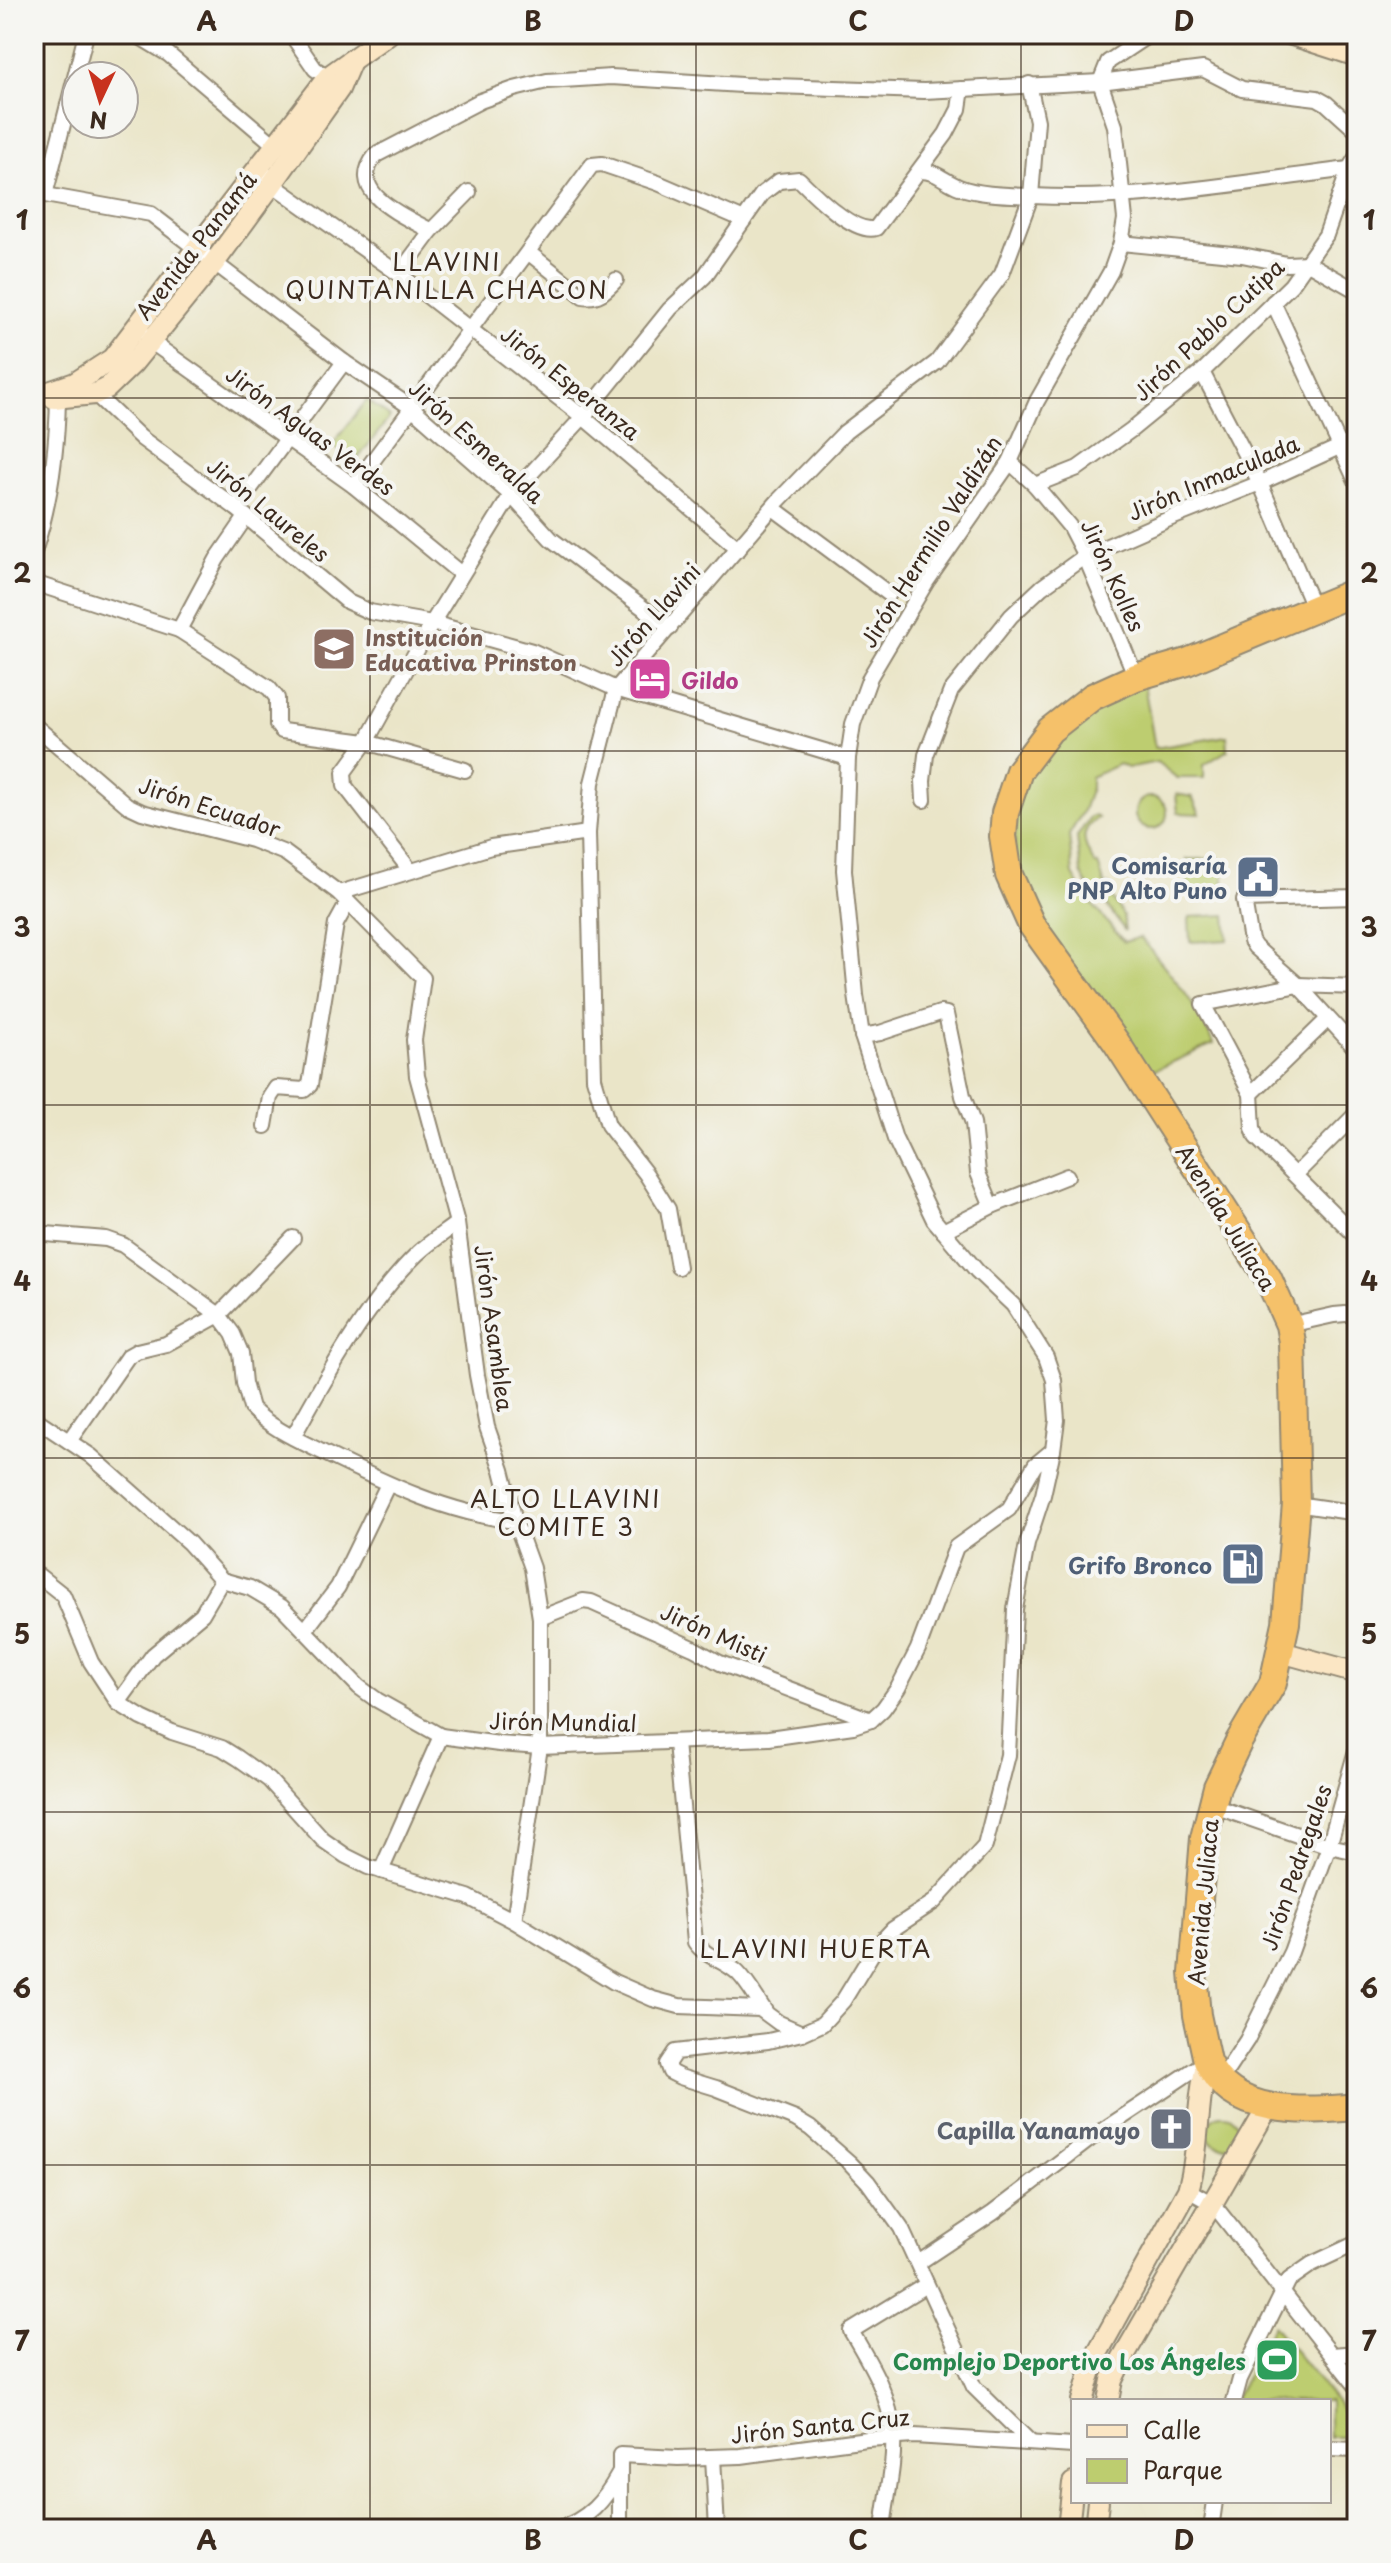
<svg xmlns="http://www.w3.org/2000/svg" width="1391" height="2563" viewBox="0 0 1391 2563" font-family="'Playpen Sans',sans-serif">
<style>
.green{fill:#bdcd6f;stroke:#7c7c46;stroke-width:2}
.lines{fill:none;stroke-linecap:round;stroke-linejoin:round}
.street-casing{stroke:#928873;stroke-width:18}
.secondary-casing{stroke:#928873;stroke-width:24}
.highway-casing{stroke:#928873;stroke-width:30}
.street{stroke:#fff;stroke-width:14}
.secondary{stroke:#fbe6c4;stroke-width:20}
.highway{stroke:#f5c16b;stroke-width:26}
.grid{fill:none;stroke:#3b2a1e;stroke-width:2;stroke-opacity:0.55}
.labels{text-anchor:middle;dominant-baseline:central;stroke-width:8;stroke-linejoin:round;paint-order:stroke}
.street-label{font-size:22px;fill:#3b2a1e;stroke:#f6f6f2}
.education-label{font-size:22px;font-weight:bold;fill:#785e54;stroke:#f6f6f2;text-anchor:start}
.hotel-label{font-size:22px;font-weight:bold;fill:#b23c85;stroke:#f6f6f2;text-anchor:start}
.service-label{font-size:22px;font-weight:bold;fill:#4e5e75;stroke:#f6f6f2;text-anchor:end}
.worship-label{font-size:22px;font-weight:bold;fill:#5b616d;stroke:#f6f6f2;text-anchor:end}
.leisure-label{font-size:22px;font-weight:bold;fill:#27864d;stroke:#f6f6f2;text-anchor:end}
.neighbourhood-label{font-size:24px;letter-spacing:2px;fill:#3b2a1e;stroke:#f6f6f2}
.neatline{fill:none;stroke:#3b2a1e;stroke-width:3}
.grid-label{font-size:26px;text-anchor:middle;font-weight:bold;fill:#3b2a1e}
</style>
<rect width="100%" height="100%" fill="#f6f6f2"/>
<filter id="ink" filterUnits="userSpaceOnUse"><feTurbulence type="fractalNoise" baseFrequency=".0125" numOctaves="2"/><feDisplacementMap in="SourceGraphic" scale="16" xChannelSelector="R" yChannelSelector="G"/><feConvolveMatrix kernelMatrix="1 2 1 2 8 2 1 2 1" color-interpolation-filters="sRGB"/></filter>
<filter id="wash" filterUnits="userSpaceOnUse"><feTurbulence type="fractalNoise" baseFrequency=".006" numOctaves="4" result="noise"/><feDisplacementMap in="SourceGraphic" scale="32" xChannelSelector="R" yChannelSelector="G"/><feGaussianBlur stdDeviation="1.8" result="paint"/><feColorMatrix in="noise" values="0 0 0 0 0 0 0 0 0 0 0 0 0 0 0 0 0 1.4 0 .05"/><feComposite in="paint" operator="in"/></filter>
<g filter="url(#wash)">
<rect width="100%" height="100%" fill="#eae5c8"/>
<g class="green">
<polygon points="367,400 390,417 355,462 332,445"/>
<path d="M1143,678l12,70 72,-12 1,14 -24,15v13h-27l-20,-16 -30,6 -8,-4 -28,13v11l-9,25 -13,22 4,40 12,21 39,46 16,-5c26,31 59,68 73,107l-76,34 -69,-105 -55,-117 6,-63 23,-47z"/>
<polygon points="1176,794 1192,797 1200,814 1178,813"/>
<circle cx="1151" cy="813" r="16"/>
<path d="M1095,816l3,2c-22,14 -13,29 -3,47l3,-1 7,22 4,-1 3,8 -2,2 13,20 2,16 -23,-32 -12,-9 -9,-17 -4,-36 13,-20z"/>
<polygon points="1187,859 1222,859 1225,891 1188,892"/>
<polygon points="1226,915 1228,940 1190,942 1189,917"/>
<circle cx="1223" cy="2131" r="16"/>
<polygon points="1273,2325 1357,2427 1357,2435 1354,2437 1329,2437 1329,2401 1233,2401"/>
</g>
</g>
<g filter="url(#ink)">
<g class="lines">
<g class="street-casing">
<g id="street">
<polyline points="135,34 168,54 276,146"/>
<polyline points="291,34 315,69 328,77"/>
<polyline points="1100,82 1108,62 1150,34"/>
<polyline points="260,166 272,184 399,274 583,417 739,549"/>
<path d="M920,171c17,0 24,10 39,16 21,8 51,8 73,9 106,6 212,-14 317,-27"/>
<polyline points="34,193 151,214 344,362 412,408 511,495 551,539 670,628"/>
<polyline points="45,195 86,34"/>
<path d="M431,231c-26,-15 -87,-38 -55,-76l104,-54 34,-12 33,-8 64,-4 131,8 182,6 176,-9 103,-13 39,20 75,9 9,5 31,28"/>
<polyline points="1121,243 1242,255 1287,264 1308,263 1357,291"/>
<path d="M528,252l55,44c16,3 23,-6 33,-16"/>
<polyline points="399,274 431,231 469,192"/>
<polyline points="1273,302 1357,483"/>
<polyline points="147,335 150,341 354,486 461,574"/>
<polyline points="1202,372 1260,483 1314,609"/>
<polyline points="95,394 141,438 236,508 348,602 370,612 432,623 532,651 616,689 848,758"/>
<polyline points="1010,462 1035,485 1070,527 1085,556 1136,677"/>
<polyline points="1035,485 1078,468 1131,430 1202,372 1291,285 1326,235 1349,169 1357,156"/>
<polyline points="354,486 592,165 602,164 658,183 744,220"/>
<polyline points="236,508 344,362"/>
<polyline points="773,508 889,594"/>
<path d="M34,552c17,-51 23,-101 24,-154"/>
<polyline points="34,583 179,630 269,688 277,698 277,725 282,731 366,742 465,770"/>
<polyline points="179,630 217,559 246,517"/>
<polyline points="34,725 127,805 142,812 252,840 285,853 339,893 423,978 414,1040 417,1076 457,1223 477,1375 487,1427 502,1470 515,1521 532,1568 540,1618 540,1747 514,1921"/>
<polyline points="924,800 923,781 926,755 951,691 1011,616 1042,587 1085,556 1169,519 1260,483 1357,439"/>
<path d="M410,870l-65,-84 -1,-14 22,-30 66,-119 79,-128 72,-78 87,-108 34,-32 58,-83 17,-13 20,-2c15,15 56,56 77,49l70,-94 13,-25 3,-20"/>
<polyline points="339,893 491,847 588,833"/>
<polyline points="1357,897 1244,900 1251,941 1255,947 1298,985 1357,1050"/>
<polyline points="1357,987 1298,985 1203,1004 1251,1094 1253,1128 1256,1137 1357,1237"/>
<polyline points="862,1036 880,1033 940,1013 946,1014 963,1096 973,1123 978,1173 992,1206"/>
<polyline points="1251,1094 1328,1019"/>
<polyline points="265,1126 270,1097 276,1088 304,1090 310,1085 336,924 347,904"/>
<polyline points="1296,1174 1357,1113"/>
<polyline points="943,1231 992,1206 1067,1176"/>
<path d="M34,1233l72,6 17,6 96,70 14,19 8,19 3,30 7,25c19,20 49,33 73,45 61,30 122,60 191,68"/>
<polyline points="678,1267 668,1209 646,1174 608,1125 594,1078 588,833 592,783 616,689 779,500 845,432 937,362 1002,274 1031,196 1037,121 1029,84"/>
<polyline points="1289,1325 1334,1315 1357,1313"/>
<polyline points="34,1418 91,1456 189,1543 222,1580 250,1588 282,1607 359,1687 377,1700 441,1736 499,1744 540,1747 769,1738 853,1726 871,1720 883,1709 898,1688 918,1649 956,1547 1009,1509 1035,1465 1053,1450"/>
<path d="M293,1437c33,-60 75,-136 125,-184 12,-11 26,-20 39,-30"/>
<polyline points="69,1441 128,1356 137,1351 166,1344 219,1315 293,1238"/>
<polyline points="1296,1504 1357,1513"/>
<polyline points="39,1576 63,1595 91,1662 118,1703 142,1718 172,1732 222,1748 238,1758 269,1780 323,1840 346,1856 368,1867 468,1897 514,1921 614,1982 653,1999 679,2006 760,2009 779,2023 802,2033"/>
<polyline points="540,1618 583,1601 591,1602 693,1648 720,1663 871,1720"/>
<polyline points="306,1629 338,1587 388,1484"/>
<polyline points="118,1703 153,1655 202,1614 222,1580"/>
<path d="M676,1743l19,199c10,15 29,18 43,31 10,10 18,25 27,38"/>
<polyline points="1211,1805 1329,1846 1357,1852"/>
<polyline points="381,1871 441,1736"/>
<polyline points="1220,2081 1247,2040 1291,1952 1329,1846 1357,1747"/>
<polyline points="1188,2190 1213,2204 1357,2387"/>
<polyline points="918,2263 993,2213 1094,2136 1207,2061"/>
<polyline points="1332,2355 1357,2353"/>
<polyline points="1234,2401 1240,2379 1289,2280 1312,2264 1357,2243"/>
<polyline points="1030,2442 974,2387 901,2228 868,2182 850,2163 810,2128 795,2119 716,2088 680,2077 670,2072 667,2064 675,2052 768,2041 802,2033 822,2024 843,2001 876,1947 893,1929 934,1902 985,1846 1008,1755 1015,1609 1027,1544 1043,1495 1053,1450 1057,1420 1054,1380 1046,1357 1013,1305 977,1271 934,1220 895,1139 862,1036 856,995 844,870 848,758 853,724 870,677 927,581 1010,462 1037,401 1111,271 1121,243 1125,219 1115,126 1100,82"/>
<polyline points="1329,2449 1357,2450"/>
<polyline points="713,2457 717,2529"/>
<path d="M558,2529c30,-9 46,-28 61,-55"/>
<polyline points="620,2529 620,2455 678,2458 741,2456 867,2439 914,2436 1073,2446"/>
<path d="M883,2529c3,-30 12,-64 10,-94 -2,-38 -23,-72 -42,-104l75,-46"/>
<polyline points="1211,2529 1215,2501"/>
</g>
</g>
<g class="secondary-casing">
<g id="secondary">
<polyline points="1289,34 1357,56"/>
<polyline points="34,397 75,383 112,359 328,77 388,34"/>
<polyline points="54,398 95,394 107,388 133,363 214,263 272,184 339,89 351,61"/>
<polyline points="1281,1652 1357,1673"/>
<path d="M1082,2401l13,-44 93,-167c12,-41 8,-87 19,-129"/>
<polyline points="1108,2401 1112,2380 1122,2359 1268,2107"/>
<polyline points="1068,2529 1073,2483"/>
<polyline points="1095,2529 1098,2501"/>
</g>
</g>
<g class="highway-casing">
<path id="highway" d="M1357,591l-170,71 -51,15 -44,20 -42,33 -31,41 -14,42 -2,23 6,39 22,49 85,118 152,236 21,47 3,17 4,162 -10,119 -13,60 -34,58 -22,46 -13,51 -11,135 4,42 10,46c24,57 101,50 150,46"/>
</g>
<use href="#street" class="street"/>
<use href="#secondary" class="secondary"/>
<use href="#highway" class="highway"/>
</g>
</g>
<path class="grid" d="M370,34v2495M696,34v2495M1021,34v2495M34,398h1323M34,751h1323M34,1105h1323M34,1458h1323M34,1812h1323M34,2165h1323"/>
<defs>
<g id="school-square" transform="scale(2.3)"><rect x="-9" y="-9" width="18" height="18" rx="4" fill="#8d6e63" stroke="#f6f6f2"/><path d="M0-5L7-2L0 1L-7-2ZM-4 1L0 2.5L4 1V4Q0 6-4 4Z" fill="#fff"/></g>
<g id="hotel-square" transform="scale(2.3)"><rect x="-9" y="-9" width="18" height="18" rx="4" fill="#d1479c" stroke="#f6f6f2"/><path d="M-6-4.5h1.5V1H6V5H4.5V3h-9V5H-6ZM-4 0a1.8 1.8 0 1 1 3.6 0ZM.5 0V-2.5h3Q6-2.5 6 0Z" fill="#fff"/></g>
<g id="civic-square" transform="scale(2.3)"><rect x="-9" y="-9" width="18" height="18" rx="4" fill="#5c6f8a" stroke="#f6f6f2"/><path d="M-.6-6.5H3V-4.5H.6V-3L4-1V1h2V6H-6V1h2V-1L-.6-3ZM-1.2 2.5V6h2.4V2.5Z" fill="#fff"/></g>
<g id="fuel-square" transform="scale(2.3)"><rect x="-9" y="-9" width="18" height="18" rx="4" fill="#5c6f8a" stroke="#f6f6f2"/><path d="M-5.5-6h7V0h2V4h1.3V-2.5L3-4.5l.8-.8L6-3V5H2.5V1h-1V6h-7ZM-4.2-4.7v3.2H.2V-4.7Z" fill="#fff"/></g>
<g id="church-square" transform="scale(2.3)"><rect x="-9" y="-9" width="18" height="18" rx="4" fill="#6b7280" stroke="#f6f6f2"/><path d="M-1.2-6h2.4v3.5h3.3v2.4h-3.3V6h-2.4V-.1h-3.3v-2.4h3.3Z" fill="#fff"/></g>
<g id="stadium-square" transform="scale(2.3)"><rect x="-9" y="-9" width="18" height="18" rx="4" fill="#2e9e5b" stroke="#f6f6f2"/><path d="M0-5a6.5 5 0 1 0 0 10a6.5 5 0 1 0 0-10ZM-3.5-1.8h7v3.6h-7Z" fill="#fff"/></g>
</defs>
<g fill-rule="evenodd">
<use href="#school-square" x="334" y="649"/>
<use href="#hotel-square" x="650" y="679"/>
<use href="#civic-square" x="1258" y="877"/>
<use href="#fuel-square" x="1243" y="1564"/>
<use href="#church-square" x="1171" y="2129"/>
<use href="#stadium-square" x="1277" y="2360"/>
</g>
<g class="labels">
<g class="street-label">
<text transform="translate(195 245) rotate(-52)">Avenida Panamá</text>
<text transform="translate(1208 329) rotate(-43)">Jirón Pablo Cutipa</text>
<text transform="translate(571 382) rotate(38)">Jirón Esperanza</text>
<text transform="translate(311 430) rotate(36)">Jirón Aguas Verdes</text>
<text transform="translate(477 441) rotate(42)">Jirón Esmeralda</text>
<text transform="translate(1213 477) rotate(-23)">Jirón Inmaculada</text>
<text transform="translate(269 509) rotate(39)">Jirón Laureles</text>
<text transform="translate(930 541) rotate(-58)">Jirón Hermilio Valdizán</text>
<text transform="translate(1114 575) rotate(65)">Jirón Kolles</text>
<text transform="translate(653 614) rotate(-49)">Jirón Llavini</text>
<text transform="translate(210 806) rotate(18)">Jirón Ecuador</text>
<text transform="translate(1227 1217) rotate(58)">Avenida Juliaca</text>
<text transform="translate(495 1328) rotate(82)">Jirón Asamblea</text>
<text transform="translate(714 1632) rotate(24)">Jirón Misti</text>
<text transform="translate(563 1721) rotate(1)">Jirón Mundial</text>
<text transform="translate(1295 1867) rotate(-71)">Jirón Pedregales</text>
<text transform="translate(1202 1902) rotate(-85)">Avenida Juliaca</text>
<text transform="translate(820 2425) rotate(-6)">Jirón Santa Cruz</text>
</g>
<g class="education-label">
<text x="365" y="636">Institución<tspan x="365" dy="25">Educativa Prinston</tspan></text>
</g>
<g class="hotel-label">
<text x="681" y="679">Gildo</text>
</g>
<g class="service-label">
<text x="1227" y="864">Comisaría<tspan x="1227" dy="25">PNP Alto Puno</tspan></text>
<text x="1212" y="1564">Grifo Bronco</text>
</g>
<g class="worship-label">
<text x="1140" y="2129">Capilla Yanamayo</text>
</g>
<g class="leisure-label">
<text x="1246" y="2360">Complejo Deportivo Los Ángeles</text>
</g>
<g class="neighbourhood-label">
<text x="447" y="261">LLAVINI<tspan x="447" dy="28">QUINTANILLA CHACON</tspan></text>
<text x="566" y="1498">ALTO LLAVINI<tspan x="566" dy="28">COMITE 3</tspan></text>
<text x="816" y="1948">LLAVINI HUERTA</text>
</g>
</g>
<rect width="1391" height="2563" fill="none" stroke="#f6f6f2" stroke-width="88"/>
<rect x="1071" y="2399" width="260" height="104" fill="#f6f6f2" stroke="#aba49d" stroke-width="2"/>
<rect x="1087" y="2425" width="40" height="12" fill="#fbe6c4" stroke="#aba49d" stroke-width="2"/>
<text x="1143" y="2439" font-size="24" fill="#3b2a1e">Calle</text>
<rect x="1087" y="2459" width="40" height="24" fill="#bdcd6f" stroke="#aba49d" stroke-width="2"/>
<text x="1143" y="2479" font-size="24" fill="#3b2a1e">Parque</text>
<g transform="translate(100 100) rotate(184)"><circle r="38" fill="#f6f6f2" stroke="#aba49d" stroke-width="2"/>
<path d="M0-6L14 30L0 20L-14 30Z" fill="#c8321e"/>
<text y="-12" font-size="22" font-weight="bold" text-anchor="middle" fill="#3b2a1e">N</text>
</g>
<rect x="44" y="44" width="1303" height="2475" class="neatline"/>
<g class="grid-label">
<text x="207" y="31">A</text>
<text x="533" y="31">B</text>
<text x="858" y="31">C</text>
<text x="1184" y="31">D</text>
<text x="22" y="230">1</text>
<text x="1369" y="230">1</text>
<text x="22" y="583">2</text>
<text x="1369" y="583">2</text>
<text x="22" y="937">3</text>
<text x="1369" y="937">3</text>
<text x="22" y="1291">4</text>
<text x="1369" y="1291">4</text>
<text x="22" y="1644">5</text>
<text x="1369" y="1644">5</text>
<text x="22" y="1998">6</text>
<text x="1369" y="1998">6</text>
<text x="22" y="2351">7</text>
<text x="1369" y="2351">7</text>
<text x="207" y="2550">A</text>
<text x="533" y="2550">B</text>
<text x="858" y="2550">C</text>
<text x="1184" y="2550">D</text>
</g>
</svg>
